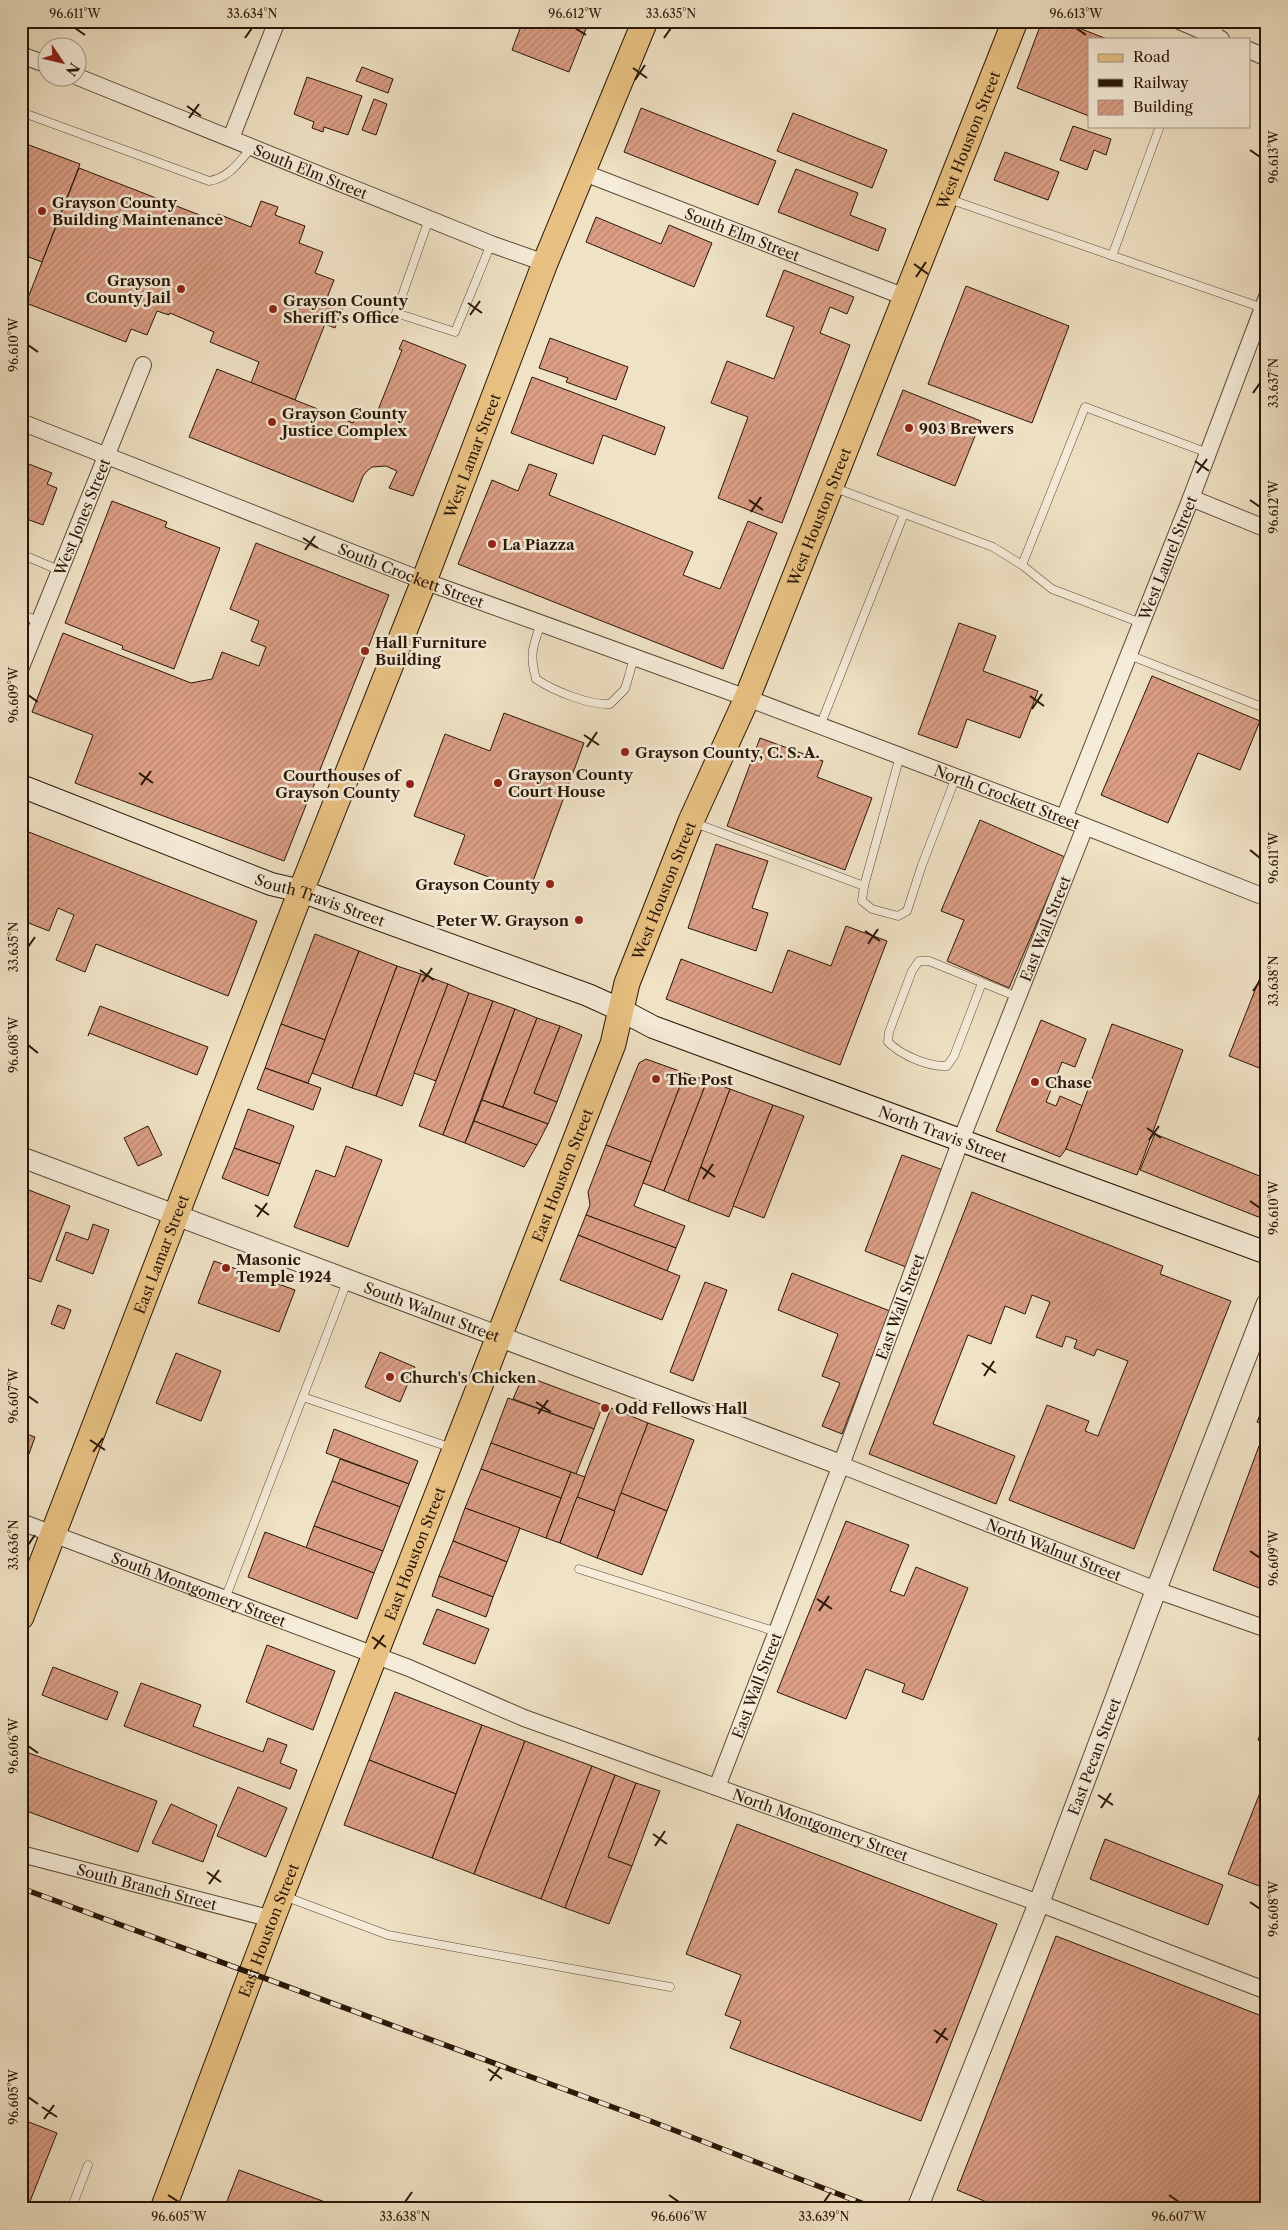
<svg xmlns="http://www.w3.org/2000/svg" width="1288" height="2230" viewBox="0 0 1288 2230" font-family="'Libre Caslon Text',serif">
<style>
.building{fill:url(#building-hatch);stroke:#291607}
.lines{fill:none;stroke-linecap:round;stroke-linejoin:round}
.service-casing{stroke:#5b4936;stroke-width:9}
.minor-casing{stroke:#5b4936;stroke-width:18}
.tertiary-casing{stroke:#5b4936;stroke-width:22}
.secondary-casing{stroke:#291607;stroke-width:24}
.primary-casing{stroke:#291607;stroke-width:27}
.service{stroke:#f5ecd9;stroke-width:8}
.minor{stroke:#f5ecd9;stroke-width:16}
.tertiary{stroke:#f5ecd9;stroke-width:20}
.secondary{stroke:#f5ecd9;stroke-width:22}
.primary{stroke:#e8c182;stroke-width:25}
.rail-casing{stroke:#291607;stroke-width:5.5}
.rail{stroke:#f5ecd9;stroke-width:4;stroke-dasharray:11;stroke-linecap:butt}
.ticks{fill:none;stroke:#291607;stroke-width:2}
.poi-dot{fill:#8f2418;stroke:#f5ecd9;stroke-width:2}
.labels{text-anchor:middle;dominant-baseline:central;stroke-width:5;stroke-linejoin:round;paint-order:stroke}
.street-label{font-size:15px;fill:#291607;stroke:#f5ecd9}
.poi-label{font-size:15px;font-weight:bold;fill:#291607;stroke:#f5ecd9;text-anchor:start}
.neatline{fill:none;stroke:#291607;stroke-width:2}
.ticks-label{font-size:12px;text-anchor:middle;fill:#291607}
</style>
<defs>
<pattern id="building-hatch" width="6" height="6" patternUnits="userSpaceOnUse" patternTransform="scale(1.25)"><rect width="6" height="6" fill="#db9e85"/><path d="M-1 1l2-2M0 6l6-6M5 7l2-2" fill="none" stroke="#bc8771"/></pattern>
</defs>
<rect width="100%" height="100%" fill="#f0e2c5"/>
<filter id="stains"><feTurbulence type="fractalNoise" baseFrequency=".004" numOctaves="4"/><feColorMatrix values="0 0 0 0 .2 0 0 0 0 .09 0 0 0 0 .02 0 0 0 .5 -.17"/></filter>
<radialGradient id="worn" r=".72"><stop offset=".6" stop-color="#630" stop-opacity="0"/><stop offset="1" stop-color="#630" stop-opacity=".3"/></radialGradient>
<g class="building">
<polygon points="523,21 589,21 569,72 512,50"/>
<polygon points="1042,21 1061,21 1107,39 1089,39 1089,116 1017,88"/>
<polygon points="362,67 393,79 388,93 356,81"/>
<polygon points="307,77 362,96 348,135 324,127 323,132 312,128 314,122 294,114"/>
<polygon points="374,99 387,104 376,135 362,130"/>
<polygon points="641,108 776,161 758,205 624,152"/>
<polygon points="793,113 887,150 872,188 777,151"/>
<polygon points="1073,126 1111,139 1106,155 1094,150 1087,170 1060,160"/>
<polygon points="21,142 80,164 42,262 21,254"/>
<polygon points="1005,152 1059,172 1048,200 994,180"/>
<polygon points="79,168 215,221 218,214 251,227 261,201 278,207 275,215 305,226 299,243 323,252 315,273 334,280 327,298 344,305 335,328 325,324 295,400 251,383 259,362 210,342 214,332 170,313 169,315 157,311 147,335 131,329 126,342 26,303"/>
<polygon points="796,169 858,193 850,215 886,229 878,251 778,212"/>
<polygon points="596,217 661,244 669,225 712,243 694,287 586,242"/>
<polygon points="784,270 854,297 847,314 830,307 820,333 850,345 782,523 718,498 748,417 711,403 727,361 774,379 794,327 766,316"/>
<polygon points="966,286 1069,326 1032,423 928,384"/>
<polygon points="550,338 628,367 616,400 566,382 568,378 539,368"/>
<polygon points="403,340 466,365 413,496 389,488 397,471 386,466 372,467 367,471 363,476 353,502 189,437 217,369 353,423 357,413 374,420 402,350 399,349"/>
<polygon points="532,377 665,427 655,455 603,435 593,464 511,433"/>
<polygon points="903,390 981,421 955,486 877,455"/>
<polygon points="21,461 52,473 47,484 57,488 43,525 21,517"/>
<polygon points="529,464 557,474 549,495 693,552 683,575 720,589 748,521 777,533 723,669 458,564 492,480 518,491"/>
<polygon points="112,501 167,522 165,527 220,548 174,669 122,649 123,646 65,623"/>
<polygon points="256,543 389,595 284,861 75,783 93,735 32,712 63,633 191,683 212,679 222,652 259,666 266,647 251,641 259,621 230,609"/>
<polygon points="959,623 996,636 983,671 1038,691 1020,738 967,719 957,748 918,734"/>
<polygon points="1152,676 1260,721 1240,770 1198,753 1168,823 1101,795"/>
<polygon points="504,713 584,743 529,892 454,864 465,835 414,816 445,734 490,751"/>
<polygon points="760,738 823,761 817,777 872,798 845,870 727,826"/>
<polygon points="980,820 1065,857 1009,988 947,961 964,920 941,911"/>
<polygon points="21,829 257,921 228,996 96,944 85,972 56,960 74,915 58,908 49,931 21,920"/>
<polygon points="716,844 768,861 752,908 768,913 756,951 688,928"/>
<polygon points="846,926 887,941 840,1065 666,999 681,959 772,993 788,950 831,966"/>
<polygon points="315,934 359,951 325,1040 281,1024"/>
<polygon points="359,951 397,966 352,1088 312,1073"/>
<polygon points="1267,960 1267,1071 1229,1056"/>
<polygon points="397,966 421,974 376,1096 352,1088"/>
<polygon points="421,974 448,984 402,1106 376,1096"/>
<polygon points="448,984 469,993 436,1081 414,1073"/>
<polygon points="469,993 493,1001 443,1135 419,1126"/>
<polygon points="493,1001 515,1009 465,1143 443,1135"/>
<polygon points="100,1006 208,1047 197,1075 89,1033 88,1036"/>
<polygon points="515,1009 537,1018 503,1107 482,1100"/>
<polygon points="537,1018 560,1026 534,1093 557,1102 548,1124 503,1107"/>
<polygon points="1041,1020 1086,1039 1075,1067 1062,1062 1046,1102 1056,1106 1060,1096 1083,1106 1066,1149 1060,1157 996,1131"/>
<polygon points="281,1024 325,1040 308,1083 265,1068"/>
<polygon points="1112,1024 1183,1050 1137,1175 1066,1149"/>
<polygon points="560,1026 582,1035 557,1102 534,1093"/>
<polygon points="646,1059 685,1073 651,1162 606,1145 639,1063"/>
<polygon points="265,1068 321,1088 313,1110 257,1089"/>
<polygon points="685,1073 707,1081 664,1191 643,1183"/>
<polygon points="707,1081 730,1089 688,1201 664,1191"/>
<polygon points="730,1089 773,1105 729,1217 688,1201"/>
<polygon points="482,1100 548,1124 537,1145 474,1121"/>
<polygon points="773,1105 804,1116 764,1218 733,1206"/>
<polygon points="248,1109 294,1126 280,1164 234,1148"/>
<polygon points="474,1121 537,1145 524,1167 465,1143"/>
<polygon points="148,1126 162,1155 138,1166 124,1138"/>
<polygon points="1155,1134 1267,1179 1266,1220 1140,1170"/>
<polygon points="606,1145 651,1162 634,1206 685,1226 676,1248 586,1215 590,1205 588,1192"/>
<polygon points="346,1146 382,1160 348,1247 294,1227 316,1170 335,1177"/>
<polygon points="234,1148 280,1164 268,1196 222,1178"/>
<polygon points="902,1155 943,1170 906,1267 865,1251"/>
<polygon points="21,1187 70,1206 41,1282 21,1275"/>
<polygon points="972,1192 1163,1266 1160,1274 1231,1301 1134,1549 1009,1500 1047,1405 1089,1421 1085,1431 1098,1436 1128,1361 1097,1349 1094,1356 1074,1348 1077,1340 1066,1336 1062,1347 1036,1337 1050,1302 1032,1295 1025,1314 1005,1306 991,1344 968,1335 933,1424 1015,1456 996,1504 869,1454"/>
<polygon points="586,1215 676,1248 667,1271 578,1235"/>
<polygon points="93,1224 109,1230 93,1274 56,1260 66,1232 88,1240"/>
<polygon points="578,1235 680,1276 662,1320 560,1280"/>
<polygon points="214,1261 295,1290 279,1332 198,1303"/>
<polygon points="792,1273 890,1311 842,1434 822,1426 840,1383 822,1376 838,1334 778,1310"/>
<polygon points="705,1282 727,1290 693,1381 670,1372"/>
<polygon points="58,1305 71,1310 64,1329 51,1324"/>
<polygon points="380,1352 415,1367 400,1402 365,1387"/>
<polygon points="176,1353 221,1371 201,1421 156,1403"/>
<polygon points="531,1378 603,1405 594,1429 513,1399 520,1383"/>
<polygon points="1267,1397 1267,1426 1257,1422"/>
<polygon points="508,1398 594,1429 576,1474 491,1443"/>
<polygon points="611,1408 648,1423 615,1511 577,1497"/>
<polygon points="648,1423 694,1440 667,1511 621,1493"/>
<polygon points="334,1429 418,1461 409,1484 326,1453"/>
<polygon points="21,1432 35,1437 29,1454 21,1451"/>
<polygon points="491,1443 571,1472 561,1498 481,1469"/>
<polygon points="1259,1446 1267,1448 1267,1591 1213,1570"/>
<polygon points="340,1459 409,1484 400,1507 332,1481"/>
<polygon points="481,1469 561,1498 546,1538 465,1508"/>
<polygon points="571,1472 585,1477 560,1543 546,1538"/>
<polygon points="332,1481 400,1507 383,1551 314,1526"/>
<polygon points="621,1493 667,1511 642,1575 597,1558"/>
<polygon points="577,1497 615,1511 597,1558 560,1543"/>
<polygon points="465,1508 520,1528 507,1562 453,1541"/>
<polygon points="846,1521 909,1545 890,1591 904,1596 916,1567 968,1588 923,1700 902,1692 905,1684 866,1669 846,1719 777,1692"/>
<polygon points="314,1526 383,1551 374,1573 306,1548"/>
<polygon points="265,1532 374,1573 357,1619 248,1577"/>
<polygon points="453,1541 507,1562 493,1597 439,1576"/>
<polygon points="439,1576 493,1597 486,1617 432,1596"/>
<polygon points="437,1609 489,1629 475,1664 423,1644"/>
<polygon points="267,1645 335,1671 313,1730 246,1702"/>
<polygon points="53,1667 118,1692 107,1720 42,1695"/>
<polygon points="141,1683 201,1705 193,1726 263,1752 268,1738 287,1745 280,1763 297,1770 290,1789 124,1726"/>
<polygon points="395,1692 482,1725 456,1794 369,1760"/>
<polygon points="1267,1716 1267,1744 1258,1740"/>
<polygon points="482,1725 525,1741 474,1874 432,1858"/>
<polygon points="525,1741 592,1766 541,1899 474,1874"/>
<polygon points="21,1750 157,1801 138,1852 21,1809"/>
<polygon points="369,1760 456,1794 432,1858 344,1825"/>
<polygon points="592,1766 615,1775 565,1908 541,1899"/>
<polygon points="615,1775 636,1783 608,1857 632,1866 609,1924 565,1908"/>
<polygon points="1267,1775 1267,1889 1228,1874"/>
<polygon points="636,1783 660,1791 632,1866 608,1857"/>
<polygon points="238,1787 287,1808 266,1857 217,1836"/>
<polygon points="171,1804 217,1825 203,1862 152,1843"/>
<polygon points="737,1824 997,1924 921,2121 730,2048 741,2021 725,2015 741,1975 686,1954"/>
<polygon points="1105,1839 1223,1885 1208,1925 1090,1879"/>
<polygon points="1056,1936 1267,2018 1267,2184 1257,2209 1004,2209 957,2190"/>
<polygon points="21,2119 57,2133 27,2209 21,2209"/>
<polygon points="239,2170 344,2209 224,2209"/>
</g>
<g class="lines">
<g class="service-casing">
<g id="service">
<polyline points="1215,36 1222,21"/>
<path d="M21,112l188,69c20,-3 30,-19 43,-34"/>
<polyline points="949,199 1263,308"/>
<polyline points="429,219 396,313 455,332 491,244"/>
<polyline points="1112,256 1160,126"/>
<polyline points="835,488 993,547 1022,565"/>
<polyline points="21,554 61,571"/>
<polyline points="21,614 40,622"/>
<path d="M541,623c-8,24 -12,30 -5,56 18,12 52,26 74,25l15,-15 9,-31"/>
<polyline points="1141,623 1052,589 1022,565 1085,407 1208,453"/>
<polyline points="1129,655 1267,709"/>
<polyline points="820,726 904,514"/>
<polyline points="900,756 864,886 862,901 872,909 898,916 907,911 922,865 956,777"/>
<polyline points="695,823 864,886"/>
<path d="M982,983l-28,73 -7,10c-19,1 -46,-11 -59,-24l1,-10 23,-61 7,-10h10l89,36"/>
<polyline points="303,1397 452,1448"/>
<polyline points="579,1569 777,1632"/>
<polyline points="225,1599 347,1282"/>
<polyline points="284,1896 388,1935 670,1987"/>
<polyline points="71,2209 88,2165"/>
</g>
</g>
<g class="minor-casing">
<g id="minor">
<polyline points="1179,21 1221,39"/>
<polyline points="1249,50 1267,58"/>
<polyline points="21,55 48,65"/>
<path id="s1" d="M78,77l413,167 54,19"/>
<polyline points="231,138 277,21"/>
<path id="s2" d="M582,172l323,125"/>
<path id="s3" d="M21,422l403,159 323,117 317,120 203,80"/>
<polyline points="1191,498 1267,529"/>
<path id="s4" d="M21,667l122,-302"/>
<path id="s5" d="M1064,818l127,-320 76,-201"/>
<path id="s6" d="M841,1465l315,125 111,39"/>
<path id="s7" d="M21,1522l388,146 115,50 515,185 228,88"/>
<path id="s8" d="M717,1787l124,-322 120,-325 124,-313"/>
<path id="s9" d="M21,1854l251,65"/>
</g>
</g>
<g class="tertiary-casing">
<g id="tertiary">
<path id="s10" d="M21,1157l820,308"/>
<path id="s11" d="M917,2209l122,-306 117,-313 111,-287"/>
</g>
</g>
<g class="secondary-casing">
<g id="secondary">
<path id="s12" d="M21,786l250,98 30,7 287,104 33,15 32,17 614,226"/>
</g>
</g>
<g class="primary-casing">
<g id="primary">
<path id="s13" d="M21,1617l280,-726 123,-310 121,-318 100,-242"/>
<path id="s14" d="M163,2209l109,-290 341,-875 14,-61 64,-162 56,-123 268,-677"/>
</g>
</g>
<use href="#service" class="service"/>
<use href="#minor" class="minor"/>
<use href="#tertiary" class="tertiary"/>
<use href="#secondary" class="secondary"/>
<use href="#primary" class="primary"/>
<g class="rail-casing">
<polyline id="rail" points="21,1888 653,2122 877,2209"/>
</g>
<use href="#rail" class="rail"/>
</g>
<path class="ticks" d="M75,28l10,7M575,28l11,7M1076,28l10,7M245,38l7,-10M664,38l7,-10M633,68l14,10M635,80l10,-15M187,106l14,10M189,118l10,-14M1250,150l10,7M914,264l14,10M916,277l10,-15M468,303l14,10M470,315l10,-14M28,345l10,7M1253,393l7,-10M1195,461l14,10M1197,473l10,-14M749,500l14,10M1250,500l10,7M751,512l10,-15M303,538l15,10M305,550l10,-14M28,695l10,7M1030,696l14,10M1032,709l10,-15M584,735l15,10M587,747l10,-15M139,773l14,10M141,785l10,-14M1250,850l10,8M865,931l15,10M868,944l10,-15M28,947l7,-10M420,970l14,10M422,982l10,-14M1253,991l7,-10M28,1045l10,8M1147,1128l14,10M1149,1140l10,-14M701,1167l14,10M703,1179l10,-15M1250,1201l10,7M255,1205l14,10M257,1217l10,-14M982,1363l14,10M984,1376l10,-15M28,1396l10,7M536,1402l15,10M538,1414l10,-14M90,1440l15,10M93,1452l10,-14M28,1545l7,-10M1250,1551l10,7M817,1599l15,10M819,1611l10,-15M372,1637l14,10M374,1649l10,-14M28,1746l10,7M1098,1795l15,10M1101,1808l10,-15M653,1834l14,10M655,1846l10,-15M207,1872l14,10M209,1884l10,-14M1250,1902l10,7M934,2030l14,10M936,2043l10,-15M488,2069l14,10M490,2081l10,-14M28,2097l10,7M42,2107l15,10M44,2119l10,-14M168,2195l11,7M669,2195l10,7M1169,2195l10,7M405,2202l7,-10M824,2202l7,-10"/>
<g class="poi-dot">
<circle cx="42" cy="211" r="5"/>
<circle cx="181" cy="289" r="5"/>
<circle cx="273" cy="309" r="5"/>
<circle cx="272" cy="422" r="5"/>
<circle cx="909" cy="428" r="5"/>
<circle cx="492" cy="544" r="5"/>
<circle cx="365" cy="651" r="5"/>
<circle cx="625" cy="752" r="5"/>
<circle cx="498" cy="783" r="5"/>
<circle cx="410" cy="784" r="5"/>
<circle cx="550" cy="884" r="5"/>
<circle cx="579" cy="920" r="5"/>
<circle cx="656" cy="1079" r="5"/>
<circle cx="1035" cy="1082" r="5"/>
<circle cx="226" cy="1268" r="5"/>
<circle cx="390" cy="1377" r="5"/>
<circle cx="605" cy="1408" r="5"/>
</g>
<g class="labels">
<g class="street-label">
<text stroke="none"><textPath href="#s14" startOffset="2221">West Houston Street</textPath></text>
<text stroke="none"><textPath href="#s1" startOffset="251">South Elm Street</textPath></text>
<text stroke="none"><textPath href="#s2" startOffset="172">South Elm Street</textPath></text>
<text stroke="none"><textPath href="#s13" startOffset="1246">West Lamar Street</textPath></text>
<text stroke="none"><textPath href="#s4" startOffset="162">West Jones Street</textPath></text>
<text stroke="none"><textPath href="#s14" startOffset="1816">West Houston Street</textPath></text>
<text stroke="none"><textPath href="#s5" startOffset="280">West Laurel Street</textPath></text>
<text stroke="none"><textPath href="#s3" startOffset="419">South Crockett Street</textPath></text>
<text stroke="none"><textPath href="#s3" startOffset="1055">North Crockett Street</textPath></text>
<text stroke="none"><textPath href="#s14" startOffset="1411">West Houston Street</textPath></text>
<text stroke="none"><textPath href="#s12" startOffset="320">South Travis Street</textPath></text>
<text stroke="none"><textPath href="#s8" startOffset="919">East Wall Street</textPath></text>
<text stroke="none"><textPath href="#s12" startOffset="986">North Travis Street</textPath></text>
<text stroke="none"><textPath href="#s14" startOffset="1108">East Houston Street</textPath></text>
<text stroke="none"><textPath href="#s13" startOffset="389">East Lamar Street</textPath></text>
<text stroke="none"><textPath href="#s8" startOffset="514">East Wall Street</textPath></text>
<text stroke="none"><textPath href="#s10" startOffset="439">South Walnut Street</textPath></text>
<text stroke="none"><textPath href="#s6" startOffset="229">North Walnut Street</textPath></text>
<text stroke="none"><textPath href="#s14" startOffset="702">East Houston Street</textPath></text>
<text stroke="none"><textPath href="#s7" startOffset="190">South Montgomery Street</textPath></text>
<text stroke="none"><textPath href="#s8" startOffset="109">East Wall Street</textPath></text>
<text stroke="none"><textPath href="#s11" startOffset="486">East Pecan Street</textPath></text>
<text stroke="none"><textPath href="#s7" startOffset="855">North Montgomery Street</textPath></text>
<text stroke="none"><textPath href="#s9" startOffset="130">South Branch Street</textPath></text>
<text stroke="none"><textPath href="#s14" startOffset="298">East Houston Street</textPath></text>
</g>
<g class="poi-label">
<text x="52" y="202">Grayson County<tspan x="52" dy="17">Building Maintenance</tspan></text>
<text x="171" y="280" text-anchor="end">Grayson<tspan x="171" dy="17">County Jail</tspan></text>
<text x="283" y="300">Grayson County<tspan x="283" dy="17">Sheriff’s Office</tspan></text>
<text x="282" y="413">Grayson County<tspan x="282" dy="17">Justice Complex</tspan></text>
<text x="919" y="428">903 Brewers</text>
<text x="502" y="544">La Piazza</text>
<text x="375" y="642">Hall Furniture<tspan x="375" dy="17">Building</tspan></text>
<text x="635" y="752">Grayson County, C. S. A.</text>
<text x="508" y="774">Grayson County<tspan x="508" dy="17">Court House</tspan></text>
<text x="400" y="775" text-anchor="end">Courthouses of<tspan x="400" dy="17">Grayson County</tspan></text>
<text x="540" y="884" text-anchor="end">Grayson County</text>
<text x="569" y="920" text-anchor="end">Peter W. Grayson</text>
<text x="666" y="1079">The Post</text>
<text x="1045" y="1082">Chase</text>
<text x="236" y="1259">Masonic<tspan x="236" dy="17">Temple 1924</tspan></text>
<text x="400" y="1377">Church's Chicken</text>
<text x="615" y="1408">Odd Fellows Hall</text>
</g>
</g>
<rect width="1288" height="2230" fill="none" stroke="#f0e2c5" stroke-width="55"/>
<rect x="1088" y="38" width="162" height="90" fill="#f5ecd9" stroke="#a39685"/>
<rect x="1098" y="54" width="25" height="8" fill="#e8c182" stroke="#a39685"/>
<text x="1133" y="62" font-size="15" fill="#291607">Road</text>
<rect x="1098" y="79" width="25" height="8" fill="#291607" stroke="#a39685"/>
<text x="1133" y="88" font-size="15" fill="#291607">Railway</text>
<rect x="1098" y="100" width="25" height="15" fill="url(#building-hatch)" stroke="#a39685"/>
<text x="1133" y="112" font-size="15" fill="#291607">Building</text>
<g transform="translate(62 62) rotate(125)"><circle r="24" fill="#f5ecd9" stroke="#a39685"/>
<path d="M0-4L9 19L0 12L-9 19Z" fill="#8f2418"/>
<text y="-8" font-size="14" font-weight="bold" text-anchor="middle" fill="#291607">N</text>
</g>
<rect x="28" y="28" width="1232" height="2174" class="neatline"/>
<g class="ticks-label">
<text x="75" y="18">96.611°W</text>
<text x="252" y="18">33.634°N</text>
<text x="575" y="18">96.612°W</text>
<text x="671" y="18">33.635°N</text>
<text x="1076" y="18">96.613°W</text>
<text transform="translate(1274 157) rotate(-90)" y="4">96.613°W</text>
<text transform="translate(14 345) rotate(-90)" y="4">96.610°W</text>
<text transform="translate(1274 383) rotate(-90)" y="4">33.637°N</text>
<text transform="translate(1274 507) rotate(-90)" y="4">96.612°W</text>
<text transform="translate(14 695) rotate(-90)" y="4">96.609°W</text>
<text transform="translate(1274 858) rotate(-90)" y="4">96.611°W</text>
<text transform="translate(14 947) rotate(-90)" y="4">33.635°N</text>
<text transform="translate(1274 981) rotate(-90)" y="4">33.638°N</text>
<text transform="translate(14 1045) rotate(-90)" y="4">96.608°W</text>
<text transform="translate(1274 1208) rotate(-90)" y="4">96.610°W</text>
<text transform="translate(14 1396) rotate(-90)" y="4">96.607°W</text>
<text transform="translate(14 1545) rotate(-90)" y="4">33.636°N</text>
<text transform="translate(1274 1558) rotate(-90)" y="4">96.609°W</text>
<text transform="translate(14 1746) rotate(-90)" y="4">96.606°W</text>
<text transform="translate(1274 1909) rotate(-90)" y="4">96.608°W</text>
<text transform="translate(14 2097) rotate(-90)" y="4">96.605°W</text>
<text x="179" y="2221">96.605°W</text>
<text x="405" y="2221">33.638°N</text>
<text x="679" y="2221">96.606°W</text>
<text x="824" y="2221">33.639°N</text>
<text x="1179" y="2221">96.607°W</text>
</g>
<rect width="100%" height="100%" filter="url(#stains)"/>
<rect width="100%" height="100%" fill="url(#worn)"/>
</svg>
